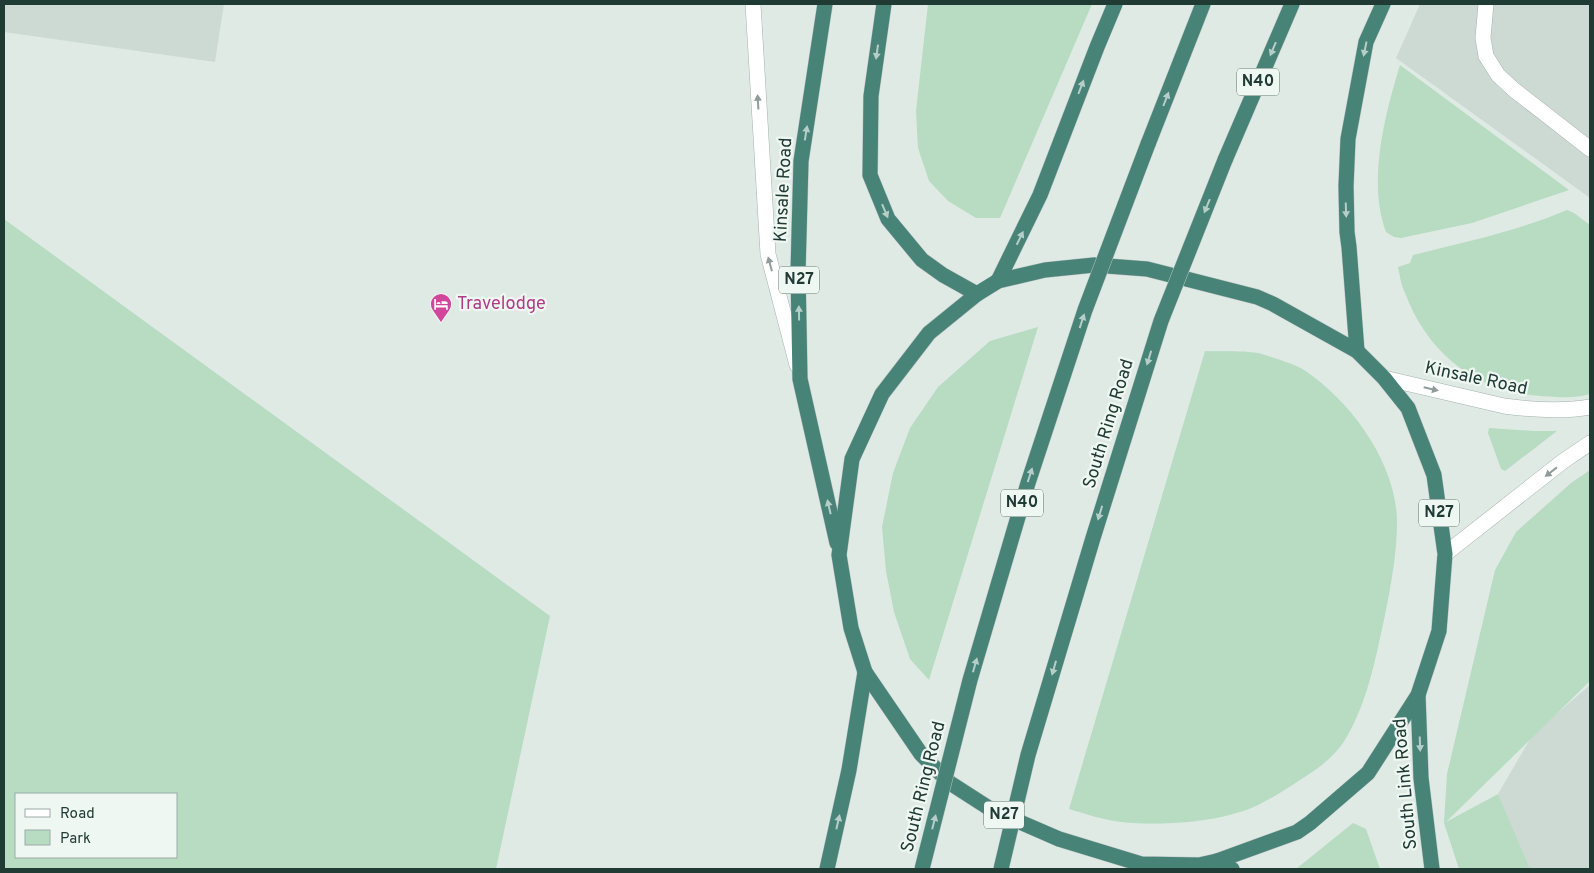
<svg xmlns="http://www.w3.org/2000/svg" width="1594" height="873" viewBox="0 0 1594 873" font-family="Overpass,sans-serif">
<style>
.built{fill:#cddad4}
.green{fill:#b7dcc2;fill-rule:evenodd}
.lines{fill:none;stroke-linecap:round;stroke-linejoin:round}
.service-casing{stroke:#a2b2ac;stroke-width:16}
.tertiary-casing{stroke:#a2b2ac;stroke-width:16}
.trunk-casing{stroke:#bcc4c2;stroke-width:16}
.service{stroke:#fff;stroke-width:15}
.tertiary{stroke:#fff;stroke-width:15}
.trunk{stroke:#488377;stroke-width:15}
.trunk-bridge-casing{stroke:#bcc4c2;stroke-width:16;stroke-linecap:butt}
.trunk-bridge{stroke:#488377;stroke-width:15}
.oneway{fill:#b5cec8}
.oneway2{fill:#909c9a}
.labels{text-anchor:middle;dominant-baseline:central;stroke-width:4.5;stroke-linejoin:round;paint-order:stroke}
.shield{fill:#eff7f3;stroke:#5e736d;stroke-width:1}
.shield-label{font-size:16px;font-weight:bold;fill:#203a34}
.street-label{font-size:18px;fill:#203a34;stroke:#eff7f3}
.hotel-label{font-size:18px;fill:#b23c85;stroke:#eff7f3;text-anchor:start}
</style>
<rect width="100%" height="100%" fill="#dfeae5"/>
<g class="built">
<polygon points="4,4 224,4 215,62 4,32"/>
<polygon points="1420,4 1590,4 1590,198 1396,58"/>
<polygon points="1590,685 1590,869 1524,869 1498,794 1533,734"/>
</g>
<g class="green">
<polygon points="928,4 1092,4 1000,218 976,218 948,201 929,181 918,148 916,111"/>
<path d="M1400,65l169,125 -97,33 -71,15 -7,-1 -8,-5c-19,-50 -1,-118 14,-167z"/>
<path d="M1567,210l7,3 16,12v169c-16,5 -32,3 -49,2 -65,-4 -113,-42 -136,-103 -4,-8 -5,-17 -7,-26l12,-4 3,-8c52,-13 105,-24 154,-45z"/>
<path d="M4,219l546,397 -54,253h-492zM176,794v63h-160v-63z"/>
<polygon points="1038,327 929,680 910,659 894,612 886,571 882,527 893,473 910,428 938,387 990,341"/>
<path d="M1205,351c16,1 42,-1 57,3 12,4 32,10 42,16 47,31 93,94 93,152 0,31 -6,63 -12,93 -9,42 -18,91 -42,128 -11,16 -27,27 -43,37 -13,9 -28,18 -42,25 -38,18 -96,21 -137,17 -18,-2 -35,-8 -52,-13z"/>
<polygon points="1489,428 1534,431 1557,431 1505,471 1501,469 1488,433"/>
<polygon points="1590,470 1590,681 1446,822 1498,794 1530,869 1459,869 1444,823 1447,774 1495,570 1516,532 1571,483"/>
<polygon points="1353,823 1366,829 1380,869 1296,869"/>
</g>
<g class="lines">
<g class="service-casing">
<polyline id="service" points="1486,4 1483,38 1486,56 1498,75 1513,89 1590,149"/>
</g>
<g class="tertiary-casing">
<g id="tertiary">
<polyline points="753,4 768,254 797,365"/>
<path d="M1384,378l120,28c29,4 57,6 86,1"/>
<polyline points="1445,554 1562,462 1590,443"/>
</g>
</g>
<g class="trunk-casing">
<g id="trunk">
<polyline points="825,4 801,161 798,272 800,379 837,543"/>
<polyline points="884,4 871,96 870,175 888,219 922,260 943,275 977,294"/>
<polyline points="1148,144 1203,4"/>
<polyline points="1225,160 1292,4"/>
<polygon points="1094,265 1147,269 1257,297 1273,304 1357,351 1384,378 1408,408 1434,475 1445,554 1439,631 1418,695 1368,773 1310,823 1297,832 1217,861 1199,865 1141,864 1059,839 992,810 950,783 921,754 865,672 851,628 839,555 852,459 882,394 929,333 977,294 998,281 1045,270"/>
<polyline points="998,281 1040,195 1097,47 1115,4"/>
<polyline points="1357,351 1349,247 1347,232 1346,186 1348,139 1366,42 1383,4"/>
<polyline points="1418,695 1421,778 1432,869"/>
<polyline points="1217,861 1232,869"/>
<polyline points="827,869 849,770 865,672"/>
</g>
</g>
<use href="#service" class="service"/>
<use href="#tertiary" class="tertiary"/>
<use href="#trunk" class="trunk"/>
<g class="trunk-bridge-casing">
<g id="trunk-bridge">
<polyline points="922,869 970,680 1028,483 1085,310 1148,144"/>
<polyline points="1001,869 1028,755 1093,538 1161,321 1225,160"/>
</g>
</g>
<use href="#trunk-bridge" class="trunk-bridge"/>
</g>
<defs><path id="oneway-solid" d="M-6-.8H1V-3.2L6.5 0L1 3.2V.8H-6Z" transform="scale(1.25)"/></defs>
<g class="oneway">
<use href="#oneway-solid" transform="translate(1273 49) rotate(113)"/>
<use href="#oneway-solid" transform="translate(1365 49) rotate(102)"/>
<use href="#oneway-solid" transform="translate(877 52) rotate(98)"/>
<use href="#oneway-solid" transform="translate(1081 87) rotate(-69)"/>
<use href="#oneway-solid" transform="translate(1166 99) rotate(-69)"/>
<use href="#oneway-solid" transform="translate(806 133) rotate(-81)"/>
<use href="#oneway-solid" transform="translate(1207 206) rotate(112)"/>
<use href="#oneway-solid" transform="translate(1346 210) rotate(88)"/>
<use href="#oneway-solid" transform="translate(885 211) rotate(67)"/>
<use href="#oneway-solid" transform="translate(1020 238) rotate(-64)"/>
<use href="#oneway-solid" transform="translate(799 313) rotate(-91)"/>
<use href="#oneway-solid" transform="translate(1082 321) rotate(-72)"/>
<use href="#oneway-solid" transform="translate(1149 358) rotate(107)"/>
<use href="#oneway-solid" transform="translate(1030 475) rotate(-72)"/>
<use href="#oneway-solid" transform="translate(829 507) rotate(-103)"/>
<use href="#oneway-solid" transform="translate(1100 513) rotate(107)"/>
<use href="#oneway-solid" transform="translate(975 665) rotate(-74)"/>
<use href="#oneway-solid" transform="translate(1054 668) rotate(106)"/>
<use href="#oneway-solid" transform="translate(1420 744) rotate(88)"/>
<use href="#oneway-solid" transform="translate(838 822) rotate(-77)"/>
<use href="#oneway-solid" transform="translate(934 822) rotate(-76)"/>
</g>
<g class="oneway2">
<use href="#oneway-solid" transform="translate(758 102) rotate(-93)"/>
<use href="#oneway-solid" transform="translate(770 264) rotate(-105)"/>
<use href="#oneway-solid" transform="translate(1431 389) rotate(13)"/>
<use href="#oneway-solid" transform="translate(1551 472) rotate(142)"/>
</g>
<defs>
<g id="hotel-pin" transform="scale(1.125)"><path d="M0 17L-7.5 6A9.5 9.5 0 1 1 7.5 6Z" fill="#d1479c" stroke="#eff7f3"/><path d="M-6-4.5h1.5V1H6V5H4.5V3h-9V5H-6ZM-4 0a1.8 1.8 0 1 1 3.6 0ZM.5 0V-2.5h3Q6-2.5 6 0Z" fill="#fff"/></g>
</defs>
<g fill-rule="evenodd">
<use href="#hotel-pin" x="441" y="304"/>
</g>
<g class="labels">
<g class="shield">
<rect x="1237" y="68.5" width="42" height="27" rx="4"/>
<rect x="779" y="266.5" width="40" height="27" rx="4"/>
<rect x="1001" y="489.5" width="42" height="27" rx="4"/>
<rect x="1419" y="499.5" width="40" height="27" rx="4"/>
<rect x="984" y="801.5" width="40" height="27" rx="4"/>
</g>
<g class="shield-label">
<text x="1258" y="82">N40</text>
<text x="799" y="280">N27</text>
<text x="1022" y="503">N40</text>
<text x="1439" y="513">N27</text>
<text x="1004" y="815">N27</text>
</g>
<g class="street-label">
<text transform="translate(784 190) rotate(-87)">Kinsale Road</text>
<text transform="translate(1476 379) rotate(12)">Kinsale Road</text>
<text transform="translate(1109 424) rotate(-73)">South Ring Road</text>
<text transform="translate(1406 784) rotate(-95)">South Link Road</text>
<text transform="translate(924 787) rotate(-76)">South Ring Road</text>
</g>
<g class="hotel-label">
<text x="457" y="304">Travelodge</text>
</g>
</g>
<rect width="1594" height="873" fill="none" stroke="#203a34" stroke-width="10"/>
<rect x="15" y="793" width="162" height="65" fill="#eff7f3" stroke="#9caba7"/>
<rect x="25" y="809" width="25" height="8" fill="#ffffff" stroke="#9caba7"/>
<text x="60" y="818" font-size="15" fill="#203a34">Road</text>
<rect x="25" y="830" width="25" height="15" fill="#b7dcc2" stroke="#9caba7"/>
<text x="60" y="843" font-size="15" fill="#203a34">Park</text>
</svg>
